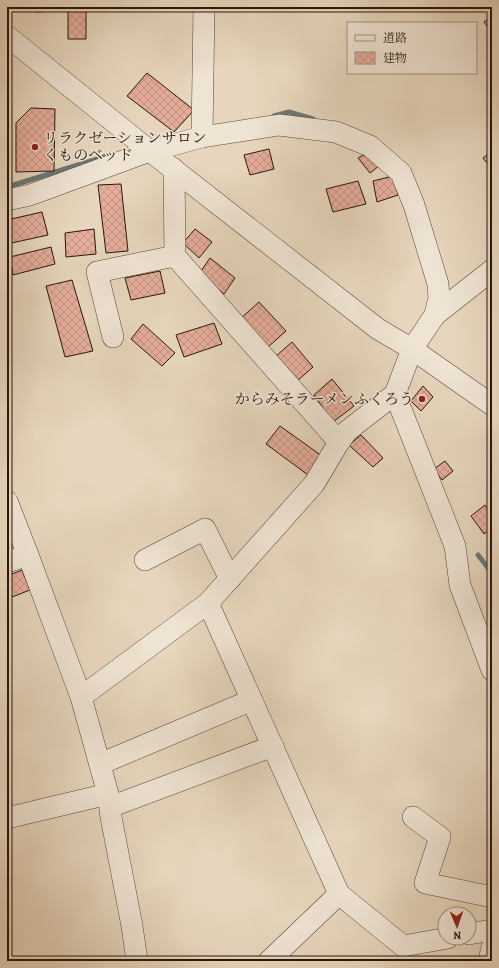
<svg xmlns="http://www.w3.org/2000/svg" width="499" height="968" viewBox="0 0 499 968" font-family="Alegreya,'Noto Serif JP',serif">
<style>
.lines{fill:none;stroke-linecap:round;stroke-linejoin:round}
.stream{stroke:#6c7775;stroke-width:5}
.building{fill:url(#building-cross-hatch);stroke:#27160d}
.minor-casing{stroke:#574639;stroke-width:22}
.minor{stroke:#efe4d4;stroke-width:21}
.poi-dot{fill:#8f2418;stroke:#efe4d4;stroke-width:1.5}
.labels{text-anchor:middle;dominant-baseline:central;stroke-width:3;stroke-linejoin:round;paint-order:stroke}
.poi-label{font-size:15px;fill:#27160d;stroke:#efe4d4;text-anchor:start}
</style>
<defs>
<pattern id="building-cross-hatch" width="8" height="8" patternUnits="userSpaceOnUse"><rect width="8" height="8" fill="#e5ad9a"/><path d="M0 0l8 8M0 8l8-8" fill="none" stroke="#c49484"/></pattern>
</defs>
<rect width="100%" height="100%" fill="#e7d6bd"/>
<filter id="stains"><feTurbulence type="fractalNoise" baseFrequency=".005" numOctaves="4"/><feColorMatrix values="0 0 0 0 .2 0 0 0 0 .09 0 0 0 0 .02 0 0 0 .5 -.17"/></filter>
<radialGradient id="worn" r=".72"><stop offset=".6" stop-color="#630" stop-opacity="0"/><stop offset="1" stop-color="#630" stop-opacity=".3"/></radialGradient>
<g class="lines">
<g class="stream">
<polyline points="274,116 289,112 313,119"/>
<polyline points="7,187 107,156"/>
<polyline points="478,555 492,573"/>
</g>
</g>
<g class="building">
<polygon points="36,7 53,7 53,11 36,12"/>
<polygon points="86,7 86,39 68,39 68,8"/>
<polygon points="492,16 492,33 484,22"/>
<polygon points="147,73 194,110 174,132 127,96"/>
<polygon points="31,108 55,109 54,171 16,172 16,123"/>
<polygon points="269,149 274,169 250,175 244,155"/>
<polygon points="492,151 492,169 483,158"/>
<polygon points="369,152 379,166 370,173 358,158"/>
<polygon points="393,176 398,195 377,202 373,181"/>
<polygon points="358,181 366,204 333,212 326,189"/>
<polygon points="121,184 128,251 106,253 98,185"/>
<polygon points="42,212 48,235 7,244 7,220"/>
<polygon points="94,229 96,254 66,257 65,233"/>
<polygon points="195,229 212,242 199,258 183,243"/>
<polygon points="51,247 55,264 13,275 10,257"/>
<polygon points="210,258 235,278 224,294 199,274"/>
<polygon points="160,271 165,293 131,300 125,278"/>
<polygon points="72,280 93,351 65,357 46,286"/>
<polygon points="259,302 286,331 268,347 240,319"/>
<polygon points="214,323 222,344 184,357 176,335"/>
<polygon points="143,324 175,353 162,366 131,339"/>
<polygon points="292,342 313,367 296,382 274,358"/>
<polygon points="332,379 354,406 333,422 314,395"/>
<polygon points="423,386 433,397 421,411 411,401"/>
<polygon points="280,426 322,456 308,475 266,444"/>
<polygon points="361,435 383,458 373,467 349,445"/>
<polygon points="445,461 453,471 442,480 434,469"/>
<polygon points="485,505 492,516 492,528 484,534 471,516"/>
<polygon points="22,570 30,590 7,599 7,576"/>
<polygon points="492,625 492,656 481,630"/>
</g>
<g class="lines">
<g class="minor-casing">
<g id="minor">
<polyline points="7,36 150,151 378,329 412,349 492,405"/>
<polyline points="202,137 204,7"/>
<polyline points="174,169 175,256 339,442 347,431 395,394"/>
<polyline points="7,200 30,195 150,151 202,137 279,125 336,132 370,146 401,173 414,205 438,284 439,298 435,315 412,349 395,394 455,546 460,585 492,670"/>
<polyline points="435,315 492,270"/>
<polyline points="113,337 97,272 175,256"/>
<polyline points="7,501 28,555 81,697 108,794 111,817 132,926 137,961"/>
<polyline points="145,560 205,529 230,579"/>
<polyline points="7,562 28,555"/>
<polyline points="208,603 339,894 403,946 448,938"/>
<polyline points="81,697 208,603 314,484 339,442"/>
<polyline points="100,764 252,700"/>
<polyline points="110,807 273,746"/>
<polyline points="413,817 440,837 425,883 492,897"/>
<polyline points="7,818 108,794"/>
<polyline points="469,934 492,930"/>
<polyline points="269,961 339,894"/>
<polyline points="489,961 492,947"/>
</g>
</g>
<use href="#minor" class="minor"/>
</g>
<g class="poi-dot">
<circle cx="35" cy="147" r="4"/>
<circle cx="422" cy="399" r="4"/>
</g>
<g class="labels">
<g class="poi-label">
<text x="43" y="138">リラクゼーションサロン<tspan x="43" dy="17">くものベッド</tspan></text>
<text x="414" y="399" text-anchor="end">からみそラーメンふくろう</text>
</g>
</g>
<rect width="499" height="968" fill="none" stroke="#e7d6bd" stroke-width="24"/>
<rect x="8" y="8" width="483" height="952" fill="none" stroke="#27160d" stroke-width="2"/>
<rect x="12" y="12" width="475" height="944" fill="none" stroke="#27160d"/>
<rect x="347" y="22" width="130" height="52" fill="#efe4d4" stroke="#9f9284"/>
<rect x="355" y="35" width="20" height="6" fill="#efe4d4" stroke="#9f9284"/>
<text x="383" y="42" font-size="12" fill="#27160d">道路</text>
<rect x="355" y="52" width="20" height="12" fill="url(#building-cross-hatch)" stroke="#9f9284"/>
<text x="383" y="62" font-size="12" fill="#27160d">建物</text>
<g transform="translate(457 926) rotate(178)"><circle r="19" fill="#efe4d4" stroke="#9f9284"/>
<path d="M0-3L7 15L0 10L-7 15Z" fill="#8f2418"/>
<text y="-6" font-size="11" font-weight="bold" text-anchor="middle" fill="#27160d">N</text>
</g>
<rect width="100%" height="100%" filter="url(#stains)"/>
<rect width="100%" height="100%" fill="url(#worn)"/>
</svg>
